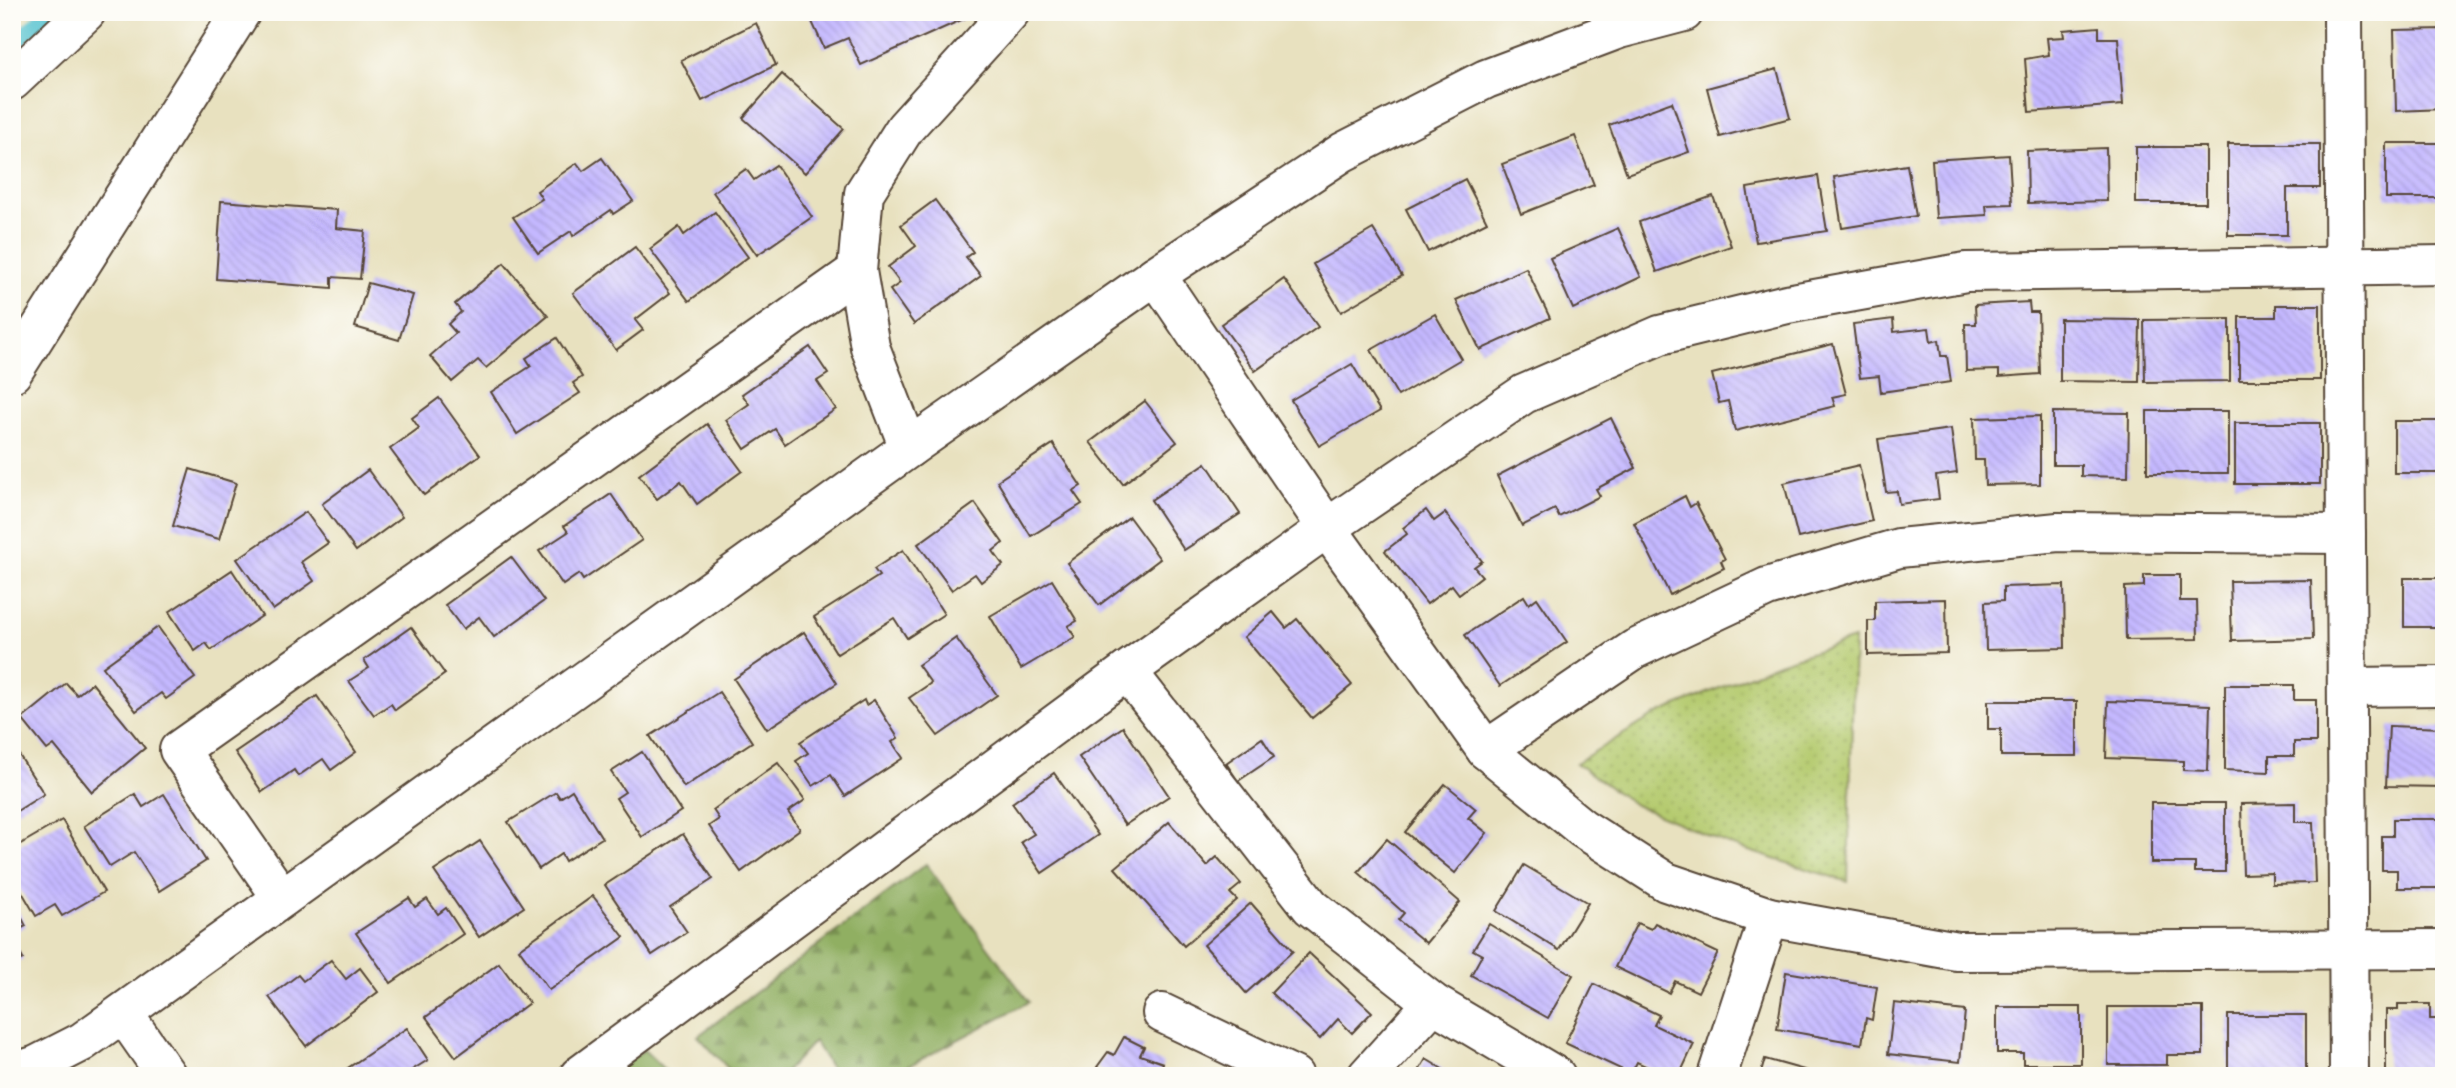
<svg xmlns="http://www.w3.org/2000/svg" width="2456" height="1088" viewBox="0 0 2456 1088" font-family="Cardo,serif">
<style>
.green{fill:url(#green-dots);stroke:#787a47;stroke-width:2}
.forest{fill:url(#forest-firs);stroke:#666c40;stroke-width:2}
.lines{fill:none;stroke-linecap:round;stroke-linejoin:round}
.stream{stroke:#57c3d0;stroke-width:16}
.building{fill:url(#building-back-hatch)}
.minor-casing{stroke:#554536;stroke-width:42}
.minor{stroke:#fff;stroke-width:38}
</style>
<defs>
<pattern id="green-dots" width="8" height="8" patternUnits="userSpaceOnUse" patternTransform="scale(1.75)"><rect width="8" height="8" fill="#b5cb70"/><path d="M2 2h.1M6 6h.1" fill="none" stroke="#9dae61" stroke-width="1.8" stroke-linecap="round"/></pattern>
<pattern id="forest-firs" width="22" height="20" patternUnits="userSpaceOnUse" patternTransform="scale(1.75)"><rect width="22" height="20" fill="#90af62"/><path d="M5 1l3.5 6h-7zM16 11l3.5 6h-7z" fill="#778f50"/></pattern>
<pattern id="building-back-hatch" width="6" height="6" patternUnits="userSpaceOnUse" patternTransform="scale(1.75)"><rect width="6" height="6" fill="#c4b8ff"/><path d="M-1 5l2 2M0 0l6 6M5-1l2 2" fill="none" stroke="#a99eda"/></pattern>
</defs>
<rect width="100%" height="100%" fill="#fdfcf7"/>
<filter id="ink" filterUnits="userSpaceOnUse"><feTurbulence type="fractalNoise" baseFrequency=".0143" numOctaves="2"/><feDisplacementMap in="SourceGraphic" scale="14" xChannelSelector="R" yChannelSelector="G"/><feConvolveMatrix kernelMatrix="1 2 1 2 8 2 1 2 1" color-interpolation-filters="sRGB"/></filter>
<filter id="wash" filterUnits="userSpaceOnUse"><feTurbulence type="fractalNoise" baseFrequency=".00686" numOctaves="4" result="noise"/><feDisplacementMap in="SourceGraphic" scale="28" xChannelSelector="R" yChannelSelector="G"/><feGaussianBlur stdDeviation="1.57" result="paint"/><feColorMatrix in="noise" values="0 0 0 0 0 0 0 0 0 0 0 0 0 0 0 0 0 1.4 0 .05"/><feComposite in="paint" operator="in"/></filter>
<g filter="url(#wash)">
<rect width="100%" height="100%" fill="#e8e1bf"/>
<polygon class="green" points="1854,639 1848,882 1733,846 1635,805 1576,763 1655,715 1779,663"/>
<g class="forest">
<polygon points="926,864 1029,1002 899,1071 898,1076 833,1076 834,1073 814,1041 782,1076 735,1076 698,1036"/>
<polygon points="644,1050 671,1076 604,1076"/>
</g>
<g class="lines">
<polyline class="stream" points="12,45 50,12"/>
</g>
<g id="blocks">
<g class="building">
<polygon points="810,12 979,12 861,65 848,38 824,48 808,13"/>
<polygon points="756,23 776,65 702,101 681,60"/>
<polygon points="2099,27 2099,38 2118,38 2123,105 2029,112 2025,59 2049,55 2047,38 2064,37 2063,30"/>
<polygon points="2444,29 2444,109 2396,111 2394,30"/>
<polygon points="1777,69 1790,118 1720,137 1707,88"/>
<polygon points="782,74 844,129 805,173 743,118"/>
<polygon points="1672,102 1689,152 1627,174 1609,125"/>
<polygon points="1575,136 1594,185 1521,214 1502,164"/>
<rect x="2386" y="143" width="58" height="55"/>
<polygon points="2228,144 2320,144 2320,188 2287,188 2287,235 2228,235"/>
<rect x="2136" y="147" width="70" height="56"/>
<polygon points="2106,148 2107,201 2028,203 2027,151"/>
<polygon points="2009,155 2012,204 1986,205 1987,215 1936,218 1932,160"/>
<polygon points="602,158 633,201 613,214 611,210 573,236 571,231 538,253 513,217 542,199 537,191 577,163 583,171"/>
<polygon points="776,165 812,217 757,255 713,192 746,169 754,180"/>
<polygon points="1907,165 1916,216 1842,228 1834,177"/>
<polygon points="1818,176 1827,231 1756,242 1747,188"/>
<polygon points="1465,179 1487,222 1428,252 1406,209"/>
<polygon points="1713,196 1731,246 1657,272 1639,222"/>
<polygon points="935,200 973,252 966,257 981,276 914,324 890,290 900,283 888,267 916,246 901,225"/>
<polygon points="221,201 337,210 336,228 365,231 360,279 332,277 332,288 216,279"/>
<polygon points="715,212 748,257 689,301 650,249 679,227 684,235"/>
<polygon points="1618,228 1641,277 1573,309 1550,258"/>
<polygon points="1373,229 1402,276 1341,312 1313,264"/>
<polygon points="635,247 670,293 635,320 643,330 616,350 573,293"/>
<polygon points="504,263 548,316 486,368 478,360 452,382 430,356 456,333 448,324 461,312 455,304"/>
<polygon points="1526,268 1550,318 1480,350 1456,300"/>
<polygon points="1284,279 1318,327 1255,371 1221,324"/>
<polygon points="368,283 413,295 399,340 355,327"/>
<polygon points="2029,302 2030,312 2038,312 2040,374 1999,377 1999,370 1966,371 1965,324 1976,324 1975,305"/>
<polygon points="2276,305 2320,305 2320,380 2239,380 2239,317 2276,317"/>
<polygon points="1435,314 1461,359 1398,396 1371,350"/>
<polygon points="1893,319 1894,332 1929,328 1931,342 1939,340 1941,356 1947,356 1951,382 1881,392 1879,376 1860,378 1853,324"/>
<polygon points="2060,319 2140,320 2139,382 2060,381"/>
<polygon points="2230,319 2230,381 2145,382 2144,320"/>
<polygon points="557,338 582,377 573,383 580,393 517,434 491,392 531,366 526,358"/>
<polygon points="1833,344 1846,394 1832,397 1835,406 1735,431 1728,401 1719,403 1712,374"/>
<polygon points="810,347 828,374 817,381 836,409 785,444 775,429 745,449 726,420 749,404 742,394"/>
<polygon points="1352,364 1380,411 1319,446 1291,400"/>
<polygon points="439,398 480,455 424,495 390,449 419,428 412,418"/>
<polygon points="1145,401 1177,442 1123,484 1090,442"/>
<rect x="2147" y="411" width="81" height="62"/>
<polygon points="2053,412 2129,413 2128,477 2081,476 2081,465 2053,465"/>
<polygon points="2040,416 2040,484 1985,485 1984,460 1975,460 1974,418"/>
<polygon points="1611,418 1636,468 1596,489 1600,496 1559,517 1555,509 1522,526 1497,476"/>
<rect x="2394" y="421" width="50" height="52"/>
<rect x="2235" y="423" width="85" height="61"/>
<polygon points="707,424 742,471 697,504 681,481 657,499 639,475"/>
<polygon points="1951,429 1957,473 1936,476 1939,499 1899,504 1897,491 1886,492 1878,439"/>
<polygon points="1053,444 1081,486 1073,491 1082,504 1031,536 997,481"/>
<polygon points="1206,463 1240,514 1184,550 1151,500"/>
<polygon points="1859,465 1872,521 1798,538 1784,483"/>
<polygon points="190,469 236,483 219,539 173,526"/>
<polygon points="368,470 402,517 356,551 322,504"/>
<polygon points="611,494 642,540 583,580 579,574 563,585 539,551 568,532 564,526"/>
<polygon points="1685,496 1690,507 1696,503 1725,559 1721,561 1724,568 1670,595 1634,523"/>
<polygon points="975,503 1003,543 993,551 1003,565 981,582 975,574 952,590 918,544"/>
<polygon points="1426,510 1434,521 1445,513 1482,561 1474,567 1482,576 1459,594 1452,585 1427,604 1385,551 1407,534 1403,528"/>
<polygon points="306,512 328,543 301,562 314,581 273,610 237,559"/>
<polygon points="1129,517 1160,559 1099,605 1067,563"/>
<polygon points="903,550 944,614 907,638 894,618 837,654 814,617 879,576 874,569"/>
<polygon points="511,557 544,601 494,637 479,617 463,629 445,605"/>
<polygon points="232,570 262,616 211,650 206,643 195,651 169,612"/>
<polygon points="2144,575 2180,575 2180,601 2197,601 2198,639 2126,640 2125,587 2144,586"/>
<rect x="2404" y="578" width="40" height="49"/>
<polygon points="1052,580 1077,621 1068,626 1075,637 1021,669 990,616"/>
<polygon points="2311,580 2313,639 2232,641 2230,581"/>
<polygon points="2064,585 2065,648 1986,650 1985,602 2003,601 2003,587"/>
<polygon points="1524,596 1529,604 1537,598 1567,642 1500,686 1465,635"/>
<polygon points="1946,599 1947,653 1868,655 1868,621 1875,621 1875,601"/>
<polygon points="1273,612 1286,628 1297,619 1352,685 1312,718 1244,637"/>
<polygon points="158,627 195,678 166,699 161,693 136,711 103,667"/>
<polygon points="411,627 445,674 395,710 391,704 374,715 349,681 369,668 364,660"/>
<polygon points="804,632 837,683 767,729 734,679"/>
<polygon points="956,638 997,695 938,736 909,698 931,683 918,665"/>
<polygon points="66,683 77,695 92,683 145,748 92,792 54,745 47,750 22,719"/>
<polygon points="2225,685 2294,685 2294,700 2316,700 2316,742 2294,742 2294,756 2269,756 2269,772 2225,770"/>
<polygon points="719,692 752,742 684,787 650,736"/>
<polygon points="317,696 356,752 331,770 323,759 298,776 294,770 262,792 235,752"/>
<polygon points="864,700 866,705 874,700 898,738 892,742 903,758 845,796 831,775 813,786 796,761 808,753 800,742"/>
<polygon points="1988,701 2077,701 2077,756 2001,756 2001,729 1988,729"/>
<polygon points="2108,701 2210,705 2208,771 2183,770 2183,761 2106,758"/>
<polygon points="2389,726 2444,728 2444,787 2386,786"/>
<polygon points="1123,727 1169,796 1125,825 1079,757"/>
<polygon points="1262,738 1274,757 1238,781 1226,763"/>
<polygon points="12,744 44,794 12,814"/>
<polygon points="642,752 681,811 642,837 616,798 625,792 611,772"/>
<polygon points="778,763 805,800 788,812 800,829 741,872 709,826 719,819 713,810"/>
<polygon points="1054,773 1098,835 1042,873 1021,842 1034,834 1012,803"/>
<polygon points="1445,784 1476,809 1468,818 1487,833 1455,873 1405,832"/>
<polygon points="572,790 602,838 565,861 561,854 539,869 508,822 556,792 560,798"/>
<polygon points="135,794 143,807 164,794 206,861 159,891 134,852 110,867 84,826"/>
<polygon points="2151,803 2225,803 2225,872 2195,872 2195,863 2151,863"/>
<polygon points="2295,803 2295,822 2313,822 2315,883 2272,884 2272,873 2243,874 2241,804"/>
<polygon points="2393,819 2444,819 2444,888 2397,888 2397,870 2382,870 2382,836 2393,836"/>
<polygon points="62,820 104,892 62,916 55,905 36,916 12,875 12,849"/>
<polygon points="1169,822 1207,866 1217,857 1241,884 1230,893 1237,900 1184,946 1115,868"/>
<polygon points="683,834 713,879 670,907 687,932 652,955 605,885"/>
<polygon points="1387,839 1460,902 1426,943 1398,920 1404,913 1358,872"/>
<polygon points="480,841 524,907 479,937 434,871"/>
<polygon points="1524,865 1588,903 1559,950 1496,911"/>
<polygon points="593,896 624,937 549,990 519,949"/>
<polygon points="409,898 415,907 427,899 438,914 446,908 463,934 391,983 356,933"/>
<polygon points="12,899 26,926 12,933"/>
<polygon points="1251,903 1293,951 1246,993 1204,945"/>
<polygon points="1637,923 1651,929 1655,923 1718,953 1698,992 1675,981 1669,993 1615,967"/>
<polygon points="1489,924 1573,975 1548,1018 1471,975 1482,955 1473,950"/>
<polygon points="12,939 23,959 12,964"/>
<polygon points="1309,953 1372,1012 1352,1033 1338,1019 1320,1039 1271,993"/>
<polygon points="331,960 346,979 360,968 378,992 306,1046 269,997 298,975 303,981"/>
<polygon points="499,963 529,1003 456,1057 426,1017"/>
<polygon points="1786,972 1877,987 1872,1020 1866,1018 1862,1044 1777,1029"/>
<polygon points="1594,984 1659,1015 1654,1025 1694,1044 1679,1076 1667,1076 1637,1062 1631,1074 1565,1043"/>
<polygon points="1894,1003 1965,1011 1960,1062 1888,1054"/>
<polygon points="2398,1004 2430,1004 2430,1019 2444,1019 2444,1076 2438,1076 2438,1074 2386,1074 2386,1010 2398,1010"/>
<polygon points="1997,1007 2081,1007 2081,1064 2023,1064 2023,1053 1997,1053"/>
<polygon points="2108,1007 2203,1007 2203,1055 2167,1055 2167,1065 2108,1065"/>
<rect x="2228" y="1015" width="78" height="61"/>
<polygon points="407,1028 428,1060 412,1070 416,1076 336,1076"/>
<polygon points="1124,1037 1144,1047 1140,1055 1163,1063 1160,1074 1164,1076 1106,1076 1107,1074 1097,1067 1108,1052 1114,1055"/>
<polygon points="1426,1059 1454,1076 1416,1076"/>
<polygon points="1765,1059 1822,1075 1822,1076 1760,1076"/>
</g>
</g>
</g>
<g filter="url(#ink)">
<use href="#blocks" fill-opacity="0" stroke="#554536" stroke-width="2"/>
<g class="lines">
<g class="minor-casing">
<g id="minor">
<polyline points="2343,12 2349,1076"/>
<polyline points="12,81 86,12"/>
<polyline points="1156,275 1327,528 1486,750 1582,828 1666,882 1769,917 1957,951 2444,949"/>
<polyline points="12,373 241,12"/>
<polyline points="909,448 870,347 857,271 864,193 905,128 1010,12"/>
<polyline points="1127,671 1311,907 1433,1003 1556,1076"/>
<polyline points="2347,687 2444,686"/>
<polyline points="1486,750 1635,649 1767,587 1899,548 2058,532 2346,534"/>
<polyline points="282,898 179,750 857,271"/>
<polyline points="123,1013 167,1076"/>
<polyline points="1162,1013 1294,1076"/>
<polyline points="12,1073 37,1065 82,1042 909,448 1156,275 1343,152 1486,79 1619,29 1684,12"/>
<polyline points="579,1076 1127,671 1327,528 1524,394 1660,335 1787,304 1966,272 2444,265"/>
<polyline points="1367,1076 1433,1003"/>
<polyline points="1717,1076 1769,917"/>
</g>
</g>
<use href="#minor" class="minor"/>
</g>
</g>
<rect width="2456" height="1088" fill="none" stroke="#fdfcf7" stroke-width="42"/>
</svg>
